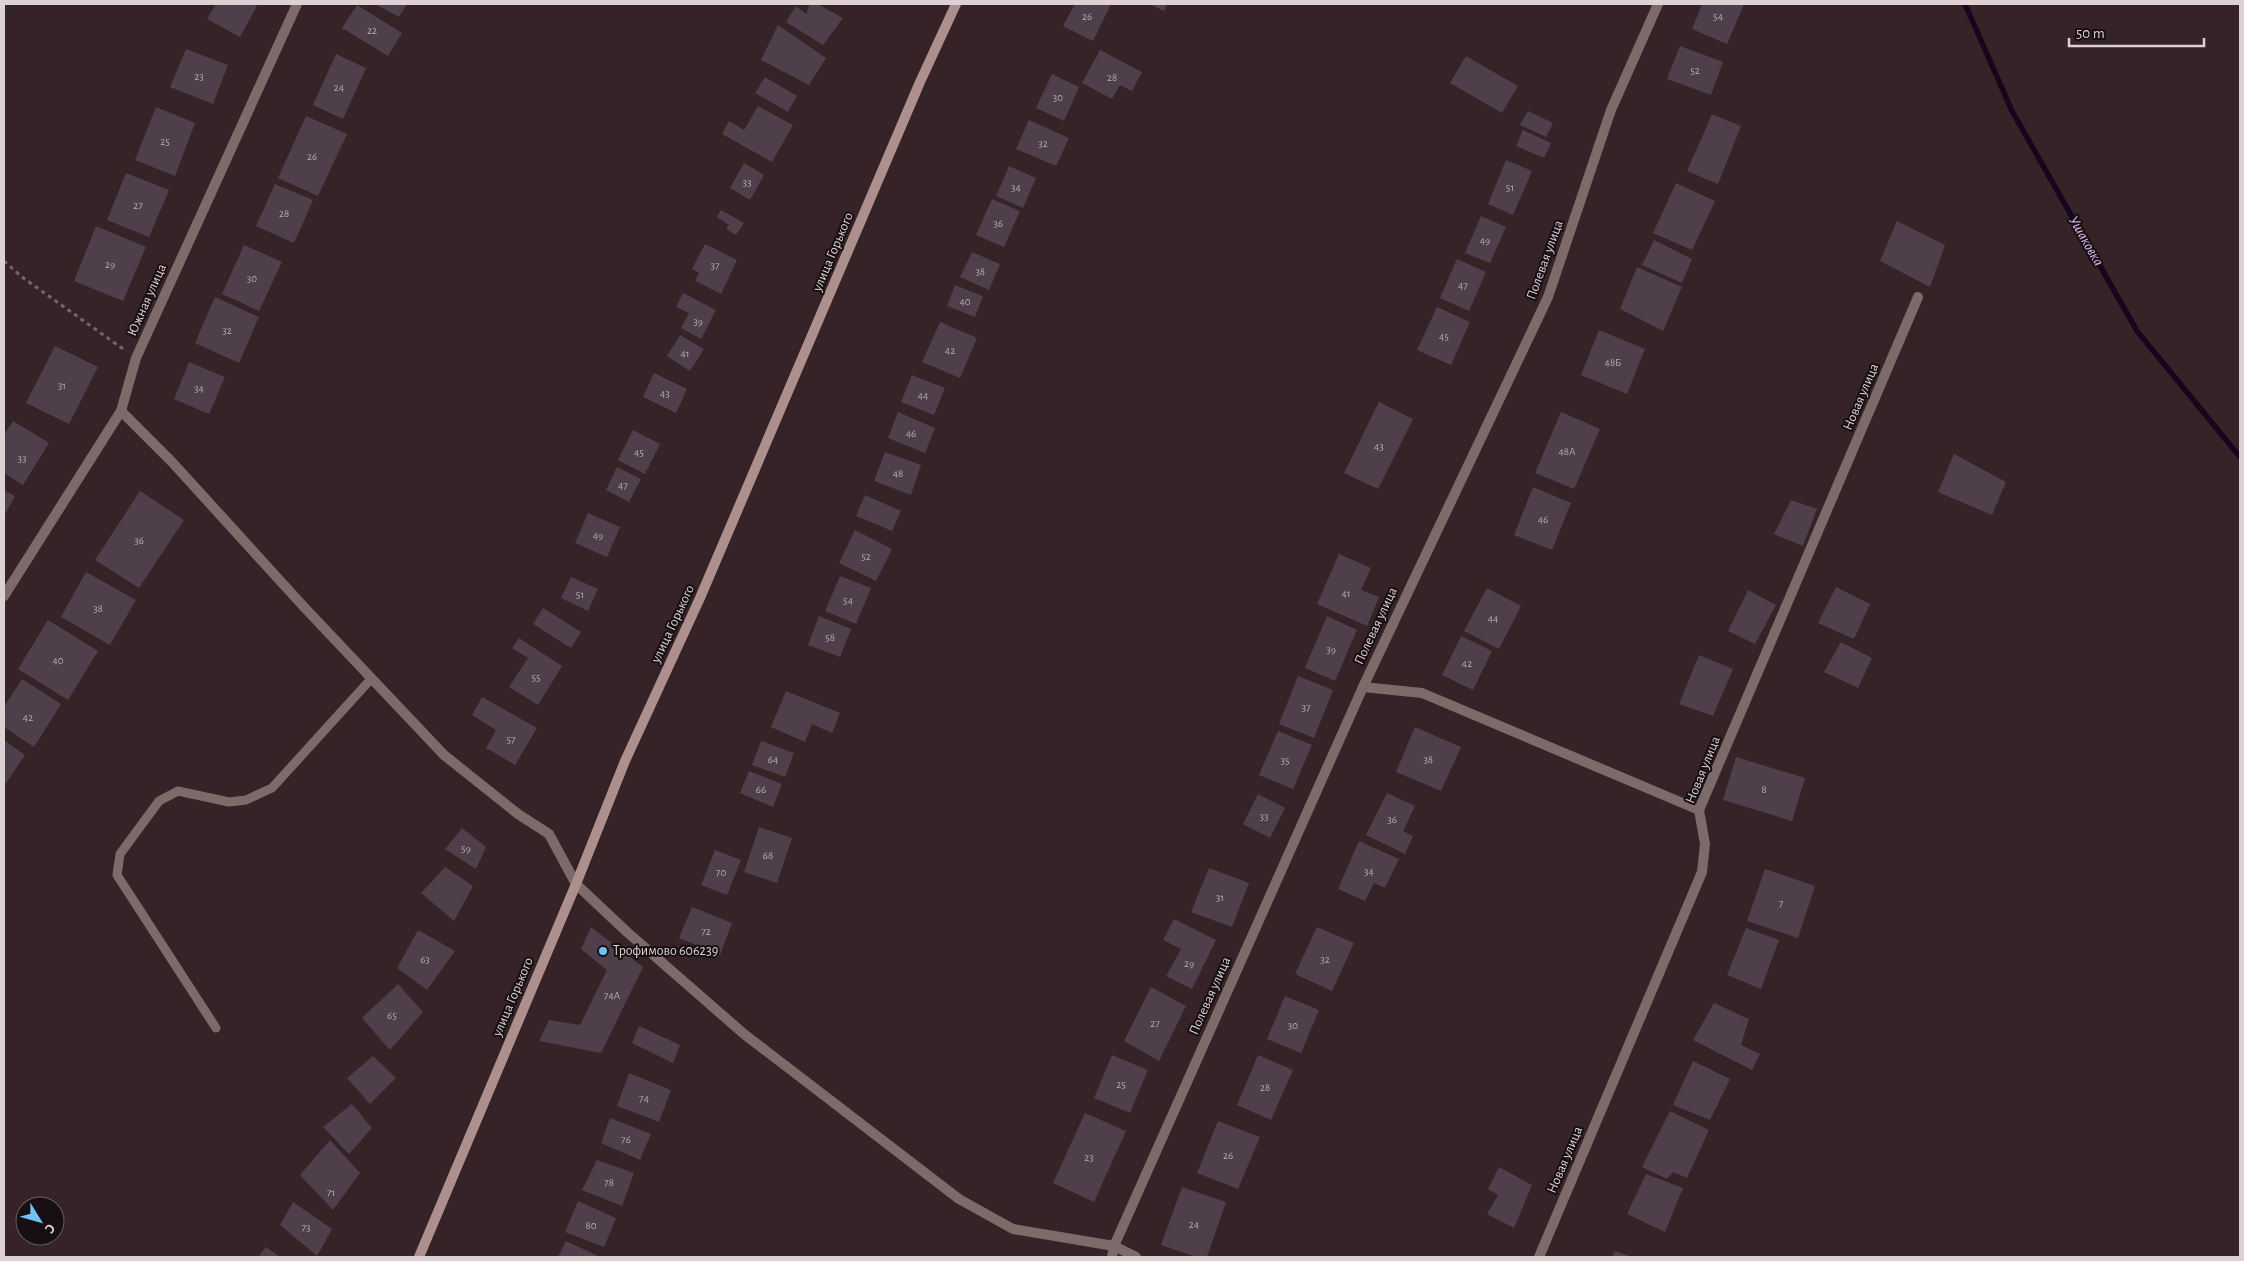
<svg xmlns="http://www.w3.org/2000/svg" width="2244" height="1261" viewBox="0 0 2244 1261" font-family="'Alegreya Sans',sans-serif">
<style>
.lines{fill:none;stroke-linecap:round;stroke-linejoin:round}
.stream{stroke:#15061e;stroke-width:5.5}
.building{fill:#4e3f4a}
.path{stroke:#746569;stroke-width:3;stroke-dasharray:4 4;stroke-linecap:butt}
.service{stroke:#7d6b69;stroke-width:9}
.minor{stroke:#7d6b69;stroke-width:10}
.secondary{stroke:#ad908d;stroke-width:10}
.poi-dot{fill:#72c1f5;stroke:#170f11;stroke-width:2}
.labels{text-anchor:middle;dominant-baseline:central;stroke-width:4;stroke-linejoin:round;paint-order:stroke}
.number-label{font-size:11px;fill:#b9acb2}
.street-label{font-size:14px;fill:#ddd1d4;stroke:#170f11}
.poi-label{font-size:14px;fill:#ddd1d4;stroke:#170f11;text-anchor:start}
.water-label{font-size:15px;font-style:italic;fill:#e1bff5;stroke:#170f11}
</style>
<rect width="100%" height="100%" fill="#352328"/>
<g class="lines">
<polyline class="stream" points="1965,4 2012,111 2137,331 2240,457"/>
</g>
<g class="building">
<polygon points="216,4 252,4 257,6 240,37 207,19"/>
<polygon points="375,4 407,4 399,17"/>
<polygon points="810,4 817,4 843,18 823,45 786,22 796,6 806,14"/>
<polygon points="1075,4 1107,4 1110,6 1093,41 1063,26"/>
<polygon points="1150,4 1167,4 1164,11"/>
<polygon points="1702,4 1744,4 1727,44 1692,29"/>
<polygon points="357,5 402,33 388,56 342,28"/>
<polygon points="778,25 826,58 809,85 761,60"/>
<polygon points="1680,46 1723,62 1711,95 1667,79"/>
<polygon points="186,49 228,65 213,104 170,87"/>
<polygon points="1100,50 1142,72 1132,91 1120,85 1112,99 1082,83"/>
<polygon points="336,54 366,68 343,119 313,105"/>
<polygon points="1466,56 1518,86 1502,113 1450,83"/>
<polygon points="1052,74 1079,87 1064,121 1036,108"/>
<polygon points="765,77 797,96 788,112 755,93"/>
<polygon points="758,106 793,125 772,162 722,134 729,121 744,130"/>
<polygon points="156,107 195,123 175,176 135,160"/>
<polygon points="1528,111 1553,123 1546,137 1520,125"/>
<polygon points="1712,114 1741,126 1718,184 1687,171"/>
<polygon points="306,116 347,134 318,196 278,178"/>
<polygon points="1029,120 1069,138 1056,166 1016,149"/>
<polygon points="1523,130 1551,143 1544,158 1516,146"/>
<polygon points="1506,160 1532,171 1513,215 1488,204"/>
<polygon points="744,163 764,175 750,200 730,188"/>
<polygon points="1009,166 1036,178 1023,208 996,196"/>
<polygon points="126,173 169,190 149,237 107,220"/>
<polygon points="1676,183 1715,201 1692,250 1653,233"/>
<polygon points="275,184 313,200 294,243 256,226"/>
<polygon points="992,199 1020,211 1004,247 976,235"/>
<polygon points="721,210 744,223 736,235 726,229 729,225 717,217"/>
<polygon points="1481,216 1506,227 1490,263 1465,253"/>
<polygon points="1897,221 1945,245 1930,287 1880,261"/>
<polygon points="96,226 146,247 123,301 74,281"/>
<polygon points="1654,240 1692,259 1682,283 1642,265"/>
<polygon points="705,244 737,260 721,294 695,281 699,273 692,269"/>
<polygon points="244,245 282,262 259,311 222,294"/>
<polygon points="972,252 1000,264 989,290 960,277"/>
<polygon points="1457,259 1486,272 1469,311 1440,298"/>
<polygon points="1637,267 1682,287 1663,331 1620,309"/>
<polygon points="955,285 983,296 975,317 947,306"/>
<polygon points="683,293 716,310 701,339 681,328 689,313 676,307"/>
<polygon points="215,297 259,317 239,363 195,343"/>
<polygon points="1437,307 1470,322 1451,365 1417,350"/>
<polygon points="940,322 977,338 960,378 922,362"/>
<polygon points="1599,330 1645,349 1627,394 1581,375"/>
<polygon points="680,335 704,349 690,371 667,356"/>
<polygon points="55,346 98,367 69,424 26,403"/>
<polygon points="189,362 225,377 209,414 174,399"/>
<polygon points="654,373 687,389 676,413 643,397"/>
<polygon points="912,375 945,388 934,415 901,402"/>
<polygon points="1379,402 1413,419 1378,489 1344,473"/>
<polygon points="898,412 935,428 925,453 888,438"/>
<polygon points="1561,412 1600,429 1574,489 1535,473"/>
<polygon points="13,421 49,443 23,485 4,473 4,435"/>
<polygon points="633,430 660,444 645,474 618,460"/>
<polygon points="885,452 921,465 911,495 874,481"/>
<polygon points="1954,454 2006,482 1992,515 1938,492"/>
<polygon points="617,467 641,479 629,502 606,490"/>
<polygon points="1533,487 1571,503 1552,550 1514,535"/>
<polygon points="4,490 15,496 4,516"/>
<polygon points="140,491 184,520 139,588 95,560"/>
<polygon points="865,495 901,511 892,531 856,516"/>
<polygon points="1791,500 1817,509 1803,546 1774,534"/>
<polygon points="588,513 620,527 607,557 575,543"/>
<polygon points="855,530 892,549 876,581 839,563"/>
<polygon points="1339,554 1371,568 1361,590 1379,597 1367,626 1317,604"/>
<polygon points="86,572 136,600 110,645 61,617"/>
<polygon points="840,576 871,588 856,624 825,611"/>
<polygon points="571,577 598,589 588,611 561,598"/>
<polygon points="1836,587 1870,604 1854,639 1818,623"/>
<polygon points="1487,588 1521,606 1499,649 1464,631"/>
<polygon points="1748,590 1776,605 1755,644 1728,631"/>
<polygon points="543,608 581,632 571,648 533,624"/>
<polygon points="819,616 851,629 840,657 808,645"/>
<polygon points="1327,616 1357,630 1335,681 1305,668"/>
<polygon points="48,620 98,651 68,700 18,669"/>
<polygon points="1461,636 1492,651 1473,690 1442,675"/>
<polygon points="519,638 562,666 538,705 509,687 528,658 512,648"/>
<polygon points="1841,642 1872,658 1858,688 1824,672"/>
<polygon points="1699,655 1733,669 1713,716 1679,704"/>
<polygon points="1298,676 1333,690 1314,738 1279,724"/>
<polygon points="22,679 61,704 34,747 4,727 4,707"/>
<polygon points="786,691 840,713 832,733 812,724 805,742 771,727"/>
<polygon points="482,697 537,728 515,765 486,748 496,730 472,715"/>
<polygon points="1415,727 1461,747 1441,791 1396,772"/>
<polygon points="1278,731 1312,745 1293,789 1259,775"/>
<polygon points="4,740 25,755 4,786"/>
<polygon points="761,741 794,753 785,777 752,765"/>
<polygon points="1736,757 1805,778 1792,821 1723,800"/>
<polygon points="749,771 782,784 773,807 740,793"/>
<polygon points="1387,793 1415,806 1403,831 1413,836 1405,854 1366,835"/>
<polygon points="1258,794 1285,808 1270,838 1243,824"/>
<polygon points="759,827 792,838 777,883 744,872"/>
<polygon points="462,828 486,847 476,869 445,849"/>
<polygon points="1359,841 1399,859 1385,888 1374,883 1365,901 1338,889"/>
<polygon points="715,850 741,860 727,895 701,885"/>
<polygon points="445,867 473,886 454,921 421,893"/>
<polygon points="1209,868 1249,883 1232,927 1191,912"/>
<polygon points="1765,869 1815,886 1798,938 1747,921"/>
<polygon points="692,907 732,923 720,955 679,938"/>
<polygon points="1174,919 1216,940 1192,989 1166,976 1181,949 1163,940"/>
<polygon points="591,927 643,967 601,1053 539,1041 549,1020 580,1025 607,970 581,949"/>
<polygon points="1317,927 1354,943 1332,991 1295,974"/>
<polygon points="1746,928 1779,940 1761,989 1727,975"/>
<polygon points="418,930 455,951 427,990 397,968"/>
<polygon points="398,984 423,1012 390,1050 362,1018"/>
<polygon points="1151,987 1186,1006 1159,1061 1124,1041"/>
<polygon points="1285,996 1319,1010 1301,1053 1267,1039"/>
<polygon points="1714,1003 1749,1019 1741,1045 1760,1054 1752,1070 1693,1040"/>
<polygon points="639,1026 680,1045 673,1063 632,1043"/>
<polygon points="1112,1055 1148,1070 1130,1113 1094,1098"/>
<polygon points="1258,1055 1293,1070 1271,1120 1237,1105"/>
<polygon points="373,1056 396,1078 370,1104 347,1078"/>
<polygon points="1693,1061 1730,1079 1710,1120 1673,1105"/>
<polygon points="629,1073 671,1090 659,1122 617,1106"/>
<polygon points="352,1104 372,1128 349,1154 323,1127"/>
<polygon points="1670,1111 1709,1130 1687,1178 1673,1172 1667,1179 1642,1167"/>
<polygon points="1085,1113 1126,1131 1094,1202 1053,1183"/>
<polygon points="610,1118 651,1134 640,1160 601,1143"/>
<polygon points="1218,1121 1260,1137 1238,1189 1197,1173"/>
<polygon points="330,1140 360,1173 333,1210 300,1175"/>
<polygon points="597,1160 634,1173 622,1206 582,1190"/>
<polygon points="1499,1167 1532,1185 1514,1228 1487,1214 1498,1195 1488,1189"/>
<polygon points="1646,1174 1683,1188 1665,1232 1627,1214"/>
<polygon points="1182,1187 1226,1202 1207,1257 1196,1257 1161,1245"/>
<polygon points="578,1201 616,1218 604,1247 565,1232"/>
<polygon points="293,1202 332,1229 317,1256 280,1225"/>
<polygon points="566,1241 600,1257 558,1257"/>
<polygon points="266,1247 280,1257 258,1257"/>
<polygon points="1615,1251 1632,1257 1612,1257"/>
</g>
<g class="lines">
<polyline class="path" points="4,261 22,277 126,351"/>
<polyline class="service" points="216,1028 117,875 120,854 159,801 178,791 229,802 246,800 272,788 371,679"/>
<g class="minor">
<polyline points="121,411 172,462 304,607 444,755 518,814 549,834 576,884 627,932 744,1034 959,1199 1013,1229 1114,1246 1136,1257"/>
<polyline points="4,596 121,411 136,358 297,4"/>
<polyline points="1363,687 1422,693 1699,810"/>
<polyline points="1112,1257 1114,1246 1363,687 1548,297 1611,110 1658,4"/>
<polyline points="1539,1257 1702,872 1705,844 1699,810 1918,297"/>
</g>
<polyline class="secondary" points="419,1257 576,884 625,761 700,598 920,82 956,4"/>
</g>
<circle class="poi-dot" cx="603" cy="951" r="5"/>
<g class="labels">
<g class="number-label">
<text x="1087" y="16">26</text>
<text x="1718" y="16">54</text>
<text x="372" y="30">22</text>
<text x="1695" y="70">52</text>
<text x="199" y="76">23</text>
<text x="1112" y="77">28</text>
<text x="339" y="87">24</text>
<text x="1058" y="97">30</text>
<text x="165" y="141">25</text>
<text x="1043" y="143">32</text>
<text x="312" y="156">26</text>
<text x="747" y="182">33</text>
<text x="1016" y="187">34</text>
<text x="1510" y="187">51</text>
<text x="138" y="205">27</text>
<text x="284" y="213">28</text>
<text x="998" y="223">36</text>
<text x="1485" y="240">49</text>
<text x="110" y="264">29</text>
<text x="715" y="265">37</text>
<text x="980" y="271">38</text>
<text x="252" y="278">30</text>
<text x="1463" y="285">47</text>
<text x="965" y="301">40</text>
<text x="698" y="321">39</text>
<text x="227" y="330">32</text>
<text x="1444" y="336">45</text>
<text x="950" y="350">42</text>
<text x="685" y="353">41</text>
<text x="1613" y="362">48Б</text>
<text x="62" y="385">31</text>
<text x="199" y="388">34</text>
<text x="665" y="393">43</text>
<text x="923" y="395">44</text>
<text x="911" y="433">46</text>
<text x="1379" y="446">43</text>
<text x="1567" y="451">48А</text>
<text x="639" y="452">45</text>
<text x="22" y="458">33</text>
<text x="898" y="473">48</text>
<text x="623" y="485">47</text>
<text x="1543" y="519">46</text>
<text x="598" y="535">49</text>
<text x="139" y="540">36</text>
<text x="866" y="556">52</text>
<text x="1346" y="593">41</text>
<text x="580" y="594">51</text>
<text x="848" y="600">54</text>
<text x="98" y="608">38</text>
<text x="1493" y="618">44</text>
<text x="830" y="637">58</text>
<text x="1331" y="649">39</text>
<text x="58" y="660">40</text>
<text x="1467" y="663">42</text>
<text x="536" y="677">55</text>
<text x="1306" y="707">37</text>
<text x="28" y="717">42</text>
<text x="511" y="739">57</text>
<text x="773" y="759">64</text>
<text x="1428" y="759">38</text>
<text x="1285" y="760">35</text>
<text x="761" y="789">66</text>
<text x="1764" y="789">8</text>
<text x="1264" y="816">33</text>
<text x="1392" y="819">36</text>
<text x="466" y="848">59</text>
<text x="768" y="855">68</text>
<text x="1369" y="871">34</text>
<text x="721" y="872">70</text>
<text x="1220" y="897">31</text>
<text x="1781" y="903">7</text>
<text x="706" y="931">72</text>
<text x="425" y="959">63</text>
<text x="1325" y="959">32</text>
<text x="1189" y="963">29</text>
<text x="612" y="995">74А</text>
<text x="392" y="1015">65</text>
<text x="1155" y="1023">27</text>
<text x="1293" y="1025">30</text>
<text x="1121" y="1084">25</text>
<text x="1265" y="1087">28</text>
<text x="644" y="1098">74</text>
<text x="626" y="1139">76</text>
<text x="1228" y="1155">26</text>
<text x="1089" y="1157">23</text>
<text x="609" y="1182">78</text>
<text x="331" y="1192">71</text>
<text x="1194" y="1224">24</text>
<text x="591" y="1225">80</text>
<text x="306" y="1227">73</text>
</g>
<g class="street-label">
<text transform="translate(833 252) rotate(-67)">улица Горького</text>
<text transform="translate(1545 260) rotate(-70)">Полевая улица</text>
<text transform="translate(147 300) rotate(-66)">Южная улица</text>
<text transform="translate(1861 397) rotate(-67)">Новая улица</text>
<text transform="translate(673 624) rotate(-65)">улица Горького</text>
<text transform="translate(1376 626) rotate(-65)">Полевая улица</text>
<text transform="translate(1703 770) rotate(-68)">Новая улица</text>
<text transform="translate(1210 996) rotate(-66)">Полевая улица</text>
<text transform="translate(513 997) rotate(-67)">улица Горького</text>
<text transform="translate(1565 1160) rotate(-67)">Новая улица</text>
</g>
<g class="poi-label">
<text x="613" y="951">Трофимово 606239</text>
</g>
<g class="water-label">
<text transform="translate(2086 241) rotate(60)">Ушаковка</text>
</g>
</g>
<rect width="2244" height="1261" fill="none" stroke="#ddd1d4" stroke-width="10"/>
<g transform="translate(40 1221) rotate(127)"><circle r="24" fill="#170f11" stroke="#665d5f"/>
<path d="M0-4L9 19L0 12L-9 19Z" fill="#72c1f5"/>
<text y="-8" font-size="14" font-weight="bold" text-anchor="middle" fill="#ddd1d4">С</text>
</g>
<path d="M2069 38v8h135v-8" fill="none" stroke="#ddd1d4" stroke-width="2.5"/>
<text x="2076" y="38" font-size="15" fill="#ddd1d4" stroke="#170f11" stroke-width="4" paint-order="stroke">50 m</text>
</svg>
